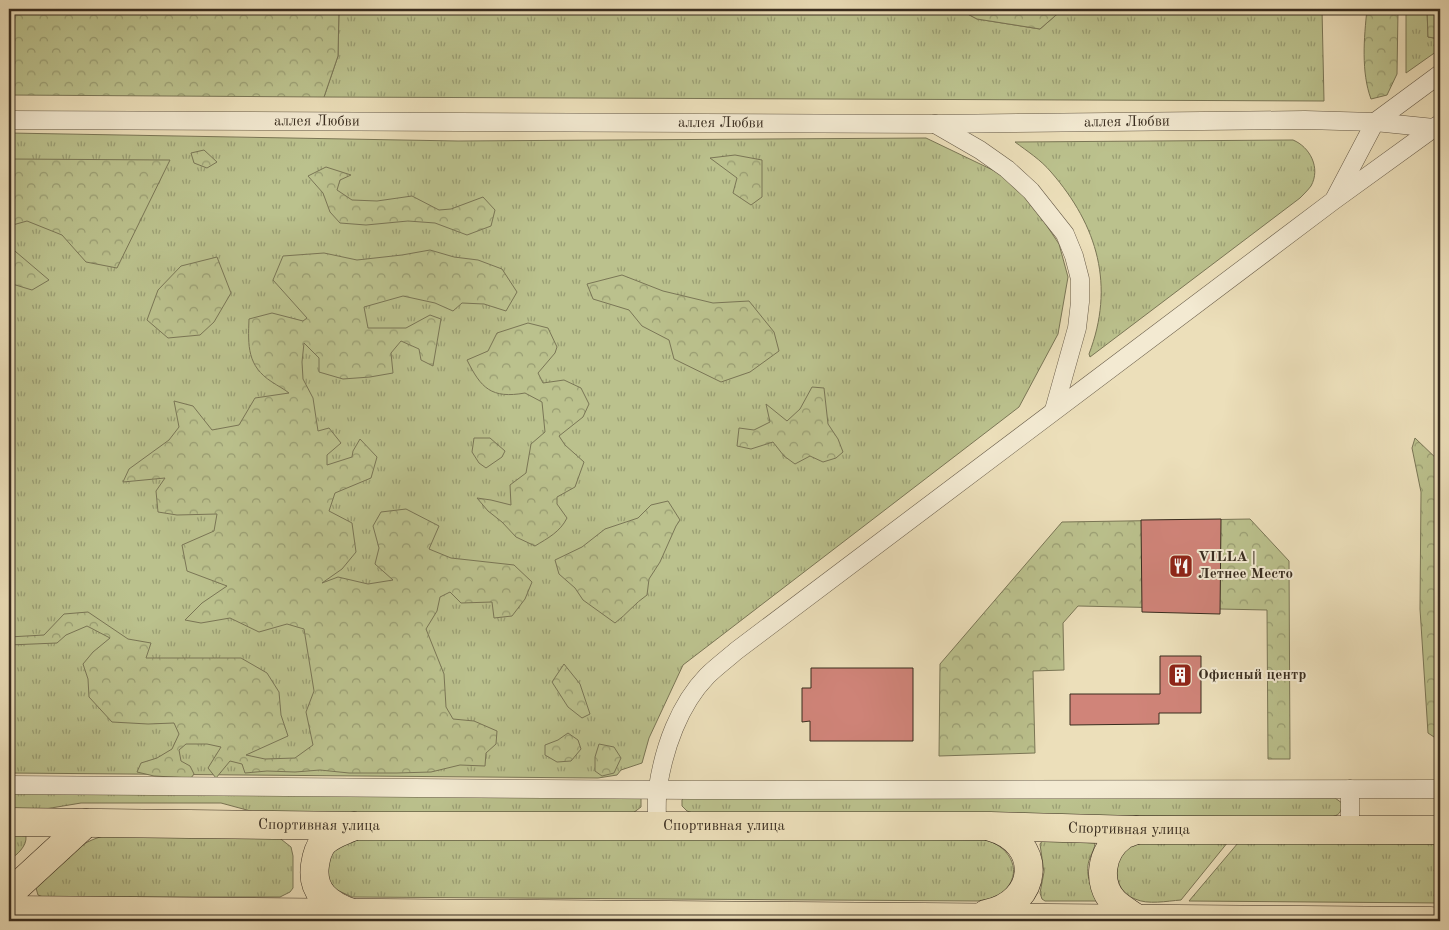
<svg xmlns="http://www.w3.org/2000/svg" width="1449" height="930" viewBox="0 0 1449 930" font-family="'Old Standard TT',serif">
<style>
.grass{fill:url(#grass-tufts);stroke:#7a7656}
.forest{fill:url(#forest-crowns);stroke:#7a7656}
.building{fill:#d08479;stroke:#382c1f}
.lines{fill:none;stroke-linecap:round;stroke-linejoin:round}
.street-casing{stroke:#655946;stroke-width:19}
.primary-casing{stroke:#382c1f;stroke-width:29}
.street{stroke:#f3ead2;stroke-width:18}
.primary{stroke:#ecdfba;stroke-width:28}
.labels{text-anchor:middle;dominant-baseline:central;stroke-width:4;stroke-linejoin:round;paint-order:stroke}
.street-label{font-size:15px;fill:#382c1f;stroke:#f3ead2}
.poi-label{font-size:15px;font-weight:bold;fill:#382c1f;stroke:#f3ead2;text-anchor:start}
</style>
<defs>
<pattern id="grass-tufts" width="24" height="20" patternUnits="userSpaceOnUse" patternTransform="scale(1.25)"><rect width="24" height="20" fill="#bbc18d"/><path d="M3 7l-1-3M5 7V3M7 7l1-3M15 17l-1-3M17 17v-4M19 17l1-3" fill="none" stroke="#999d73"/></pattern>
<pattern id="forest-crowns" width="20" height="18" patternUnits="userSpaceOnUse" patternTransform="scale(1.25)"><rect width="20" height="18" fill="#bbc18d"/><path d="M2 6a3 3 0 1 1 6 0M12 15a3 3 0 1 1 6 0" fill="none" stroke="#999d73"/></pattern>
</defs>
<rect width="100%" height="100%" fill="#ecdfba"/>
<filter id="stains"><feTurbulence type="fractalNoise" baseFrequency=".004" numOctaves="4"/><feColorMatrix values="0 0 0 0 .2 0 0 0 0 .09 0 0 0 0 .02 0 0 0 .5 -.17"/></filter>
<radialGradient id="worn" r=".72"><stop offset=".6" stop-color="#630" stop-opacity="0"/><stop offset="1" stop-color="#630" stop-opacity=".3"/></radialGradient>
<g class="grass">
<polygon points="339,9 958,9 977,19 1040,29 1063,9 1322,9 1324,101 324,97 338,56"/>
<polygon points="1406,9 1427,9 1428,37 1440,39 1440,49 1406,73"/>
<polygon points="9,133 458,141 926,138 1001,174 1029,199 1059,244 1068,277 1058,334 1019,407 683,665 649,738 642,763 621,770 617,775 598,778 9,773"/>
<path d="M1293,140c17,7 28,28 18,46 -3,4 -7,8 -11,12l-210,159 -1,-3c26,-68 9,-128 -38,-182 -10,-12 -24,-21 -36,-30z"/>
<polygon points="9,788 638,795 641,799 641,807 633,813 258,813 221,803 81,803 27,812 9,812"/>
<path d="M684,797l651,1 7,5c0,9 -3,13 -12,14l-637,-4 -6,-2 -5,-5v-6z"/>
<path d="M9,834l17,2c1,11 -9,18 -17,25z"/>
<path d="M109,835l168,1 14,11 2,9v32l-3,4 -10,5h-237l-5,-2 -2,-7 2,-4c22,-21 40,-44 71,-49z"/>
<path d="M356,835l628,5c23,4 40,29 22,49 -7,8 -18,10 -28,12l-626,-4 -17,-8 -6,-6 -2,-30z"/>
<path d="M1043,840l52,3c0,5 -3,9 -5,15 -6,14 1,29 7,43h-52l-3,-2 -2,-6 4,-21 -4,-28z"/>
<path d="M1228,842l-47,58c-14,1 -33,5 -46,-1 -24,-9 -24,-43 -2,-55 7,-3 81,-1 95,-2z"/>
<polygon points="1238,843 1440,844 1440,903 1189,901"/>
</g>
<g class="forest">
<polygon points="9,9 339,9 338,56 324,97 9,95"/>
<polygon points="958,9 1063,9 1040,29 977,19"/>
<path d="M1367,9h29l2,2 -1,63 -10,21 -16,4c-10,-27 -7,-61 -4,-90z"/>
<polygon points="1427,9 1440,9 1440,39 1428,37"/>
<polygon points="204,150 217,162 207,168 194,163 191,153"/>
<polygon points="735,155 762,160 762,197 751,205 733,193 737,178 710,158"/>
<polygon points="9,159 170,160 117,268 86,262 62,235 27,221 9,226"/>
<polygon points="326,167 351,175 340,180 337,190 352,200 377,201 412,196 439,210 451,209 483,197 495,210 491,226 467,235 435,223 408,221 366,225 340,223 330,212 323,193 308,176"/>
<polygon points="9,246 49,280 32,290 9,283"/>
<path d="M430,250l24,7 24,3 24,9 15,23 -11,19 -22,-7 -22,-1 -9,8 -18,-8 -32,-7 -39,11 4,21h38l24,-13 11,4 -8,47 -12,-6 -2,-11 -18,-8 -10,12 2,20 -23,4 -27,2 -24,-7v-14l-15,-15 -2,19 1,17 10,19 5,33 11,-3 12,15 -14,12v10l25,-8 1,-6 7,-12 17,18 -6,21 -36,15 -6,18 23,12 4,29 -14,17 -20,14 16,-6 30,7 25,-4 -18,-16 4,-16 -6,-22 8,-14 25,-3 33,17 -10,23 22,9 63,7 18,17 -7,17 -13,17 -18,2 -2,-16 -31,1 -11,-11 -10,5 -3,14 -11,18 18,45 2,33 7,12 21,2 23,10 -1,13 -10,9 -1,13 -25,-1 -29,7 -34,1h-48l-29,-3 -25,2 -28,-1 -22,2 -3,-9 -12,-3 -14,17 -8,-10 13,-21 -14,-3h-21l-7,6 2,11 9,5 4,8 -3,4 -37,-2 -17,-4 4,-9 16,-5 15,-9 7,-15 -5,-11 -26,1 -36,-2 -23,-25 -1,-18 -5,-15 10,-12 17,-14 -23,-12 -21,9 -9,8 -48,2v-8l35,-2 20,-21 24,-2 40,27 23,4 -5,15h95l26,15 12,19 2,23 7,21 -42,19 19,4 30,-1 18,-13 -7,-33 8,-21 -10,-62 -17,-5 -28,8 -29,-14 -29,5 -16,-3 17,-17 25,-17 -40,-15 -5,-26 32,-14 3,-17 -40,1 -19,-3 -2,-21 9,-13 -42,4 6,-13 40,-29 10,-13 -5,-26 19,5 19,24 27,-5 16,-27 34,-5c-5,-4 -11,-7 -17,-11 -25,-16 -24,-36 -23,-63l23,-6 31,8 4,-3 -34,-38 10,-24 41,-3 33,7 45,-5z"/>
<polygon points="217,257 231,293 214,322 200,335 168,338 147,320 158,290 181,266"/>
<polygon points="622,275 663,291 713,303 749,301 774,332 779,351 750,372 721,382 674,359 669,340 642,326 629,310 593,299 587,284"/>
<path d="M528,323l20,5 9,19 -2,6 -17,20 5,10 21,-3 17,8 8,16 -6,13 -24,19 6,9 19,17 -9,25 -18,10v7l10,14c-7,14 -19,20 -32,28l-19,-9 -14,-15 -14,-11 -11,-13 14,2 20,5 -1,-20 16,-12 5,-29 14,-12 -3,-30 -17,-9c-34,6 -44,-5 -58,-33l21,-9 9,-18z"/>
<polygon points="812,387 824,388 828,424 838,439 843,452 836,458 823,462 810,456 795,464 784,456 773,442 751,449 737,446 739,428 754,430 770,422 766,404 787,421 800,409"/>
<polygon points="474,438 490,438 505,451 502,457 486,468 479,463 472,452"/>
<polygon points="1415,438 1440,462 1440,741 1428,733 1420,609 1421,492 1412,448"/>
<path d="M668,501l12,19 -4,6 -16,36 -11,17 -2,16c-12,8 -20,19 -32,28l-32,-23 -8,-12 -16,-14 -4,-14 27,-13 23,-18 33,-11 13,-13z"/>
<polygon points="1250,519 1289,561 1290,759 1268,759 1267,610 1078,606 1063,623 1064,670 1033,671 1035,753 939,756 940,664 1062,522"/>
<polygon points="564,664 580,684 590,714 582,718 568,707 552,682"/>
<polygon points="568,733 578,740 581,749 571,761 557,762 545,755 545,745 558,740"/>
<polygon points="599,744 614,747 621,758 614,773 602,776 595,771 595,757"/>
</g>
<g class="building">
<polygon points="1221,519 1220,614 1142,612 1141,520"/>
<polygon points="1160,656 1201,656 1201,713 1159,713 1159,724 1070,725 1070,694 1160,694"/>
<polygon points="811,668 913,668 913,741 810,741 810,721 802,722 802,688 811,688"/>
</g>
<g class="lines">
<g class="street-casing">
<g id="street">
<path id="s1" d="M9,120l926,4 370,-4 70,2 59,6"/>
<polyline points="935,124 980,150 1007,169 1031,191 1065,234 1074,256 1080,279 1080,302 1077,328 1054,410"/>
<polyline points="1335,198 1375,122 1440,74"/>
<polyline points="9,785 691,790 1440,789"/>
<path d="M657,826c0,-13 -1,-26 1,-39 6,-39 21,-82 49,-111 9,-9 20,-17 29,-25l597,-450 105,-76"/>
<polyline points="1350,829 1350,789"/>
</g>
</g>
<g class="primary-casing">
<g id="primary">
<path id="s2" d="M9,822l347,4h634l146,4h304"/>
<polyline points="9,894 86,823"/>
<polyline points="9,910 1431,921"/>
<path d="M352,913c-23,-8 -41,-21 -37,-48 1,-7 3,-16 8,-22 8,-9 21,-12 31,-17"/>
<path d="M986,914c54,-11 58,-72 5,-87"/>
<path d="M1136,918c-7,-5 -16,-10 -22,-16 -18,-19 -13,-51 8,-66 4,-3 10,-4 14,-6"/>
</g>
</g>
<use href="#street" class="street"/>
<use href="#primary" class="primary"/>
</g>
<defs>
<g id="restaurant-square" transform="scale(1.25)"><rect x="-9" y="-9" width="18" height="18" rx="4" fill="#8f2418" stroke="#f3ead2"/><path d="M-5-6h1v4h1v-4h1v4h1v-4h1v5L-1.5 .5V6h-2V.5L-5-1ZM5-6V6H3V1.5H1.5Q1.5-4 5-6Z" fill="#fff"/></g>
<g id="building-square" transform="scale(1.25)"><rect x="-9" y="-9" width="18" height="18" rx="4" fill="#8f2418" stroke="#f3ead2"/><path d="M-4-6H4V6H1V3H-1V6H-4ZM-2.5-4.3h1.7v1.8h-1.7ZM.8-4.3h1.7v1.8H.8ZM-2.5-1h1.7V.8h-1.7ZM.8-1h1.7V.8H.8Z" fill="#fff"/></g>
</defs>
<g fill-rule="evenodd">
<use href="#restaurant-square" x="1181" y="566"/>
<use href="#building-square" x="1180" y="675"/>
</g>
<g class="labels">
<g class="street-label">
<text stroke="none"><textPath href="#s1" startOffset="308">аллея Любви</textPath></text>
<text stroke="none"><textPath href="#s1" startOffset="1118">аллея Любви</textPath></text>
<text stroke="none"><textPath href="#s1" startOffset="712">аллея Любви</textPath></text>
<text stroke="none"><textPath href="#s2" startOffset="310">Спортивная улица</textPath></text>
<text stroke="none"><textPath href="#s2" startOffset="715">Спортивная улица</textPath></text>
<text stroke="none"><textPath href="#s2" startOffset="1120">Спортивная улица</textPath></text>
</g>
<g class="poi-label">
<text x="1198" y="557">VILLA |<tspan x="1198" dy="17">Летнее Место</tspan></text>
<text x="1198" y="675">Офисный центр</text>
</g>
</g>
<rect width="1449" height="930" fill="none" stroke="#ecdfba" stroke-width="30"/>
<rect x="10" y="10" width="1429" height="910" fill="none" stroke="#382c1f" stroke-width="2.5"/>
<rect x="15" y="15" width="1419" height="900" fill="none" stroke="#382c1f"/>
<rect width="100%" height="100%" filter="url(#stains)"/>
<rect width="100%" height="100%" fill="url(#worn)"/>
</svg>
